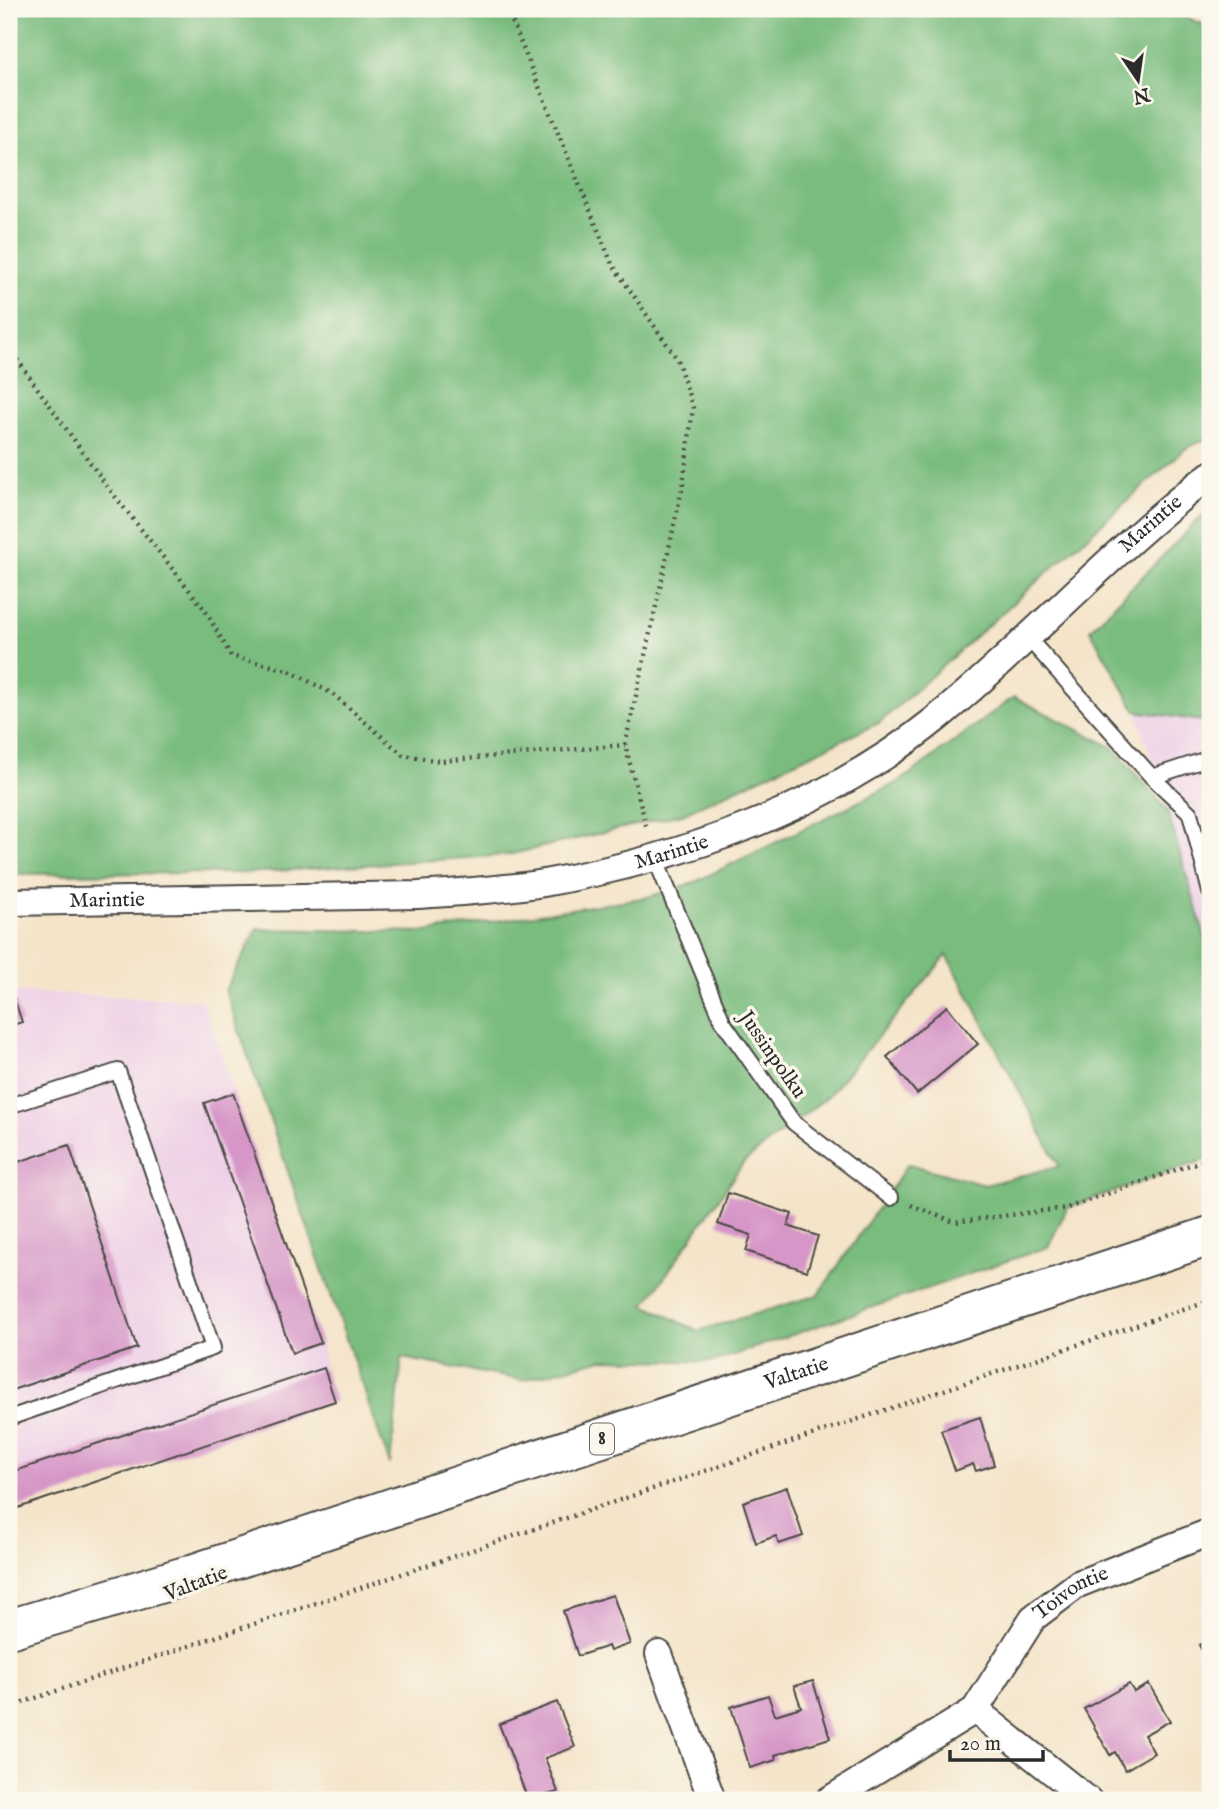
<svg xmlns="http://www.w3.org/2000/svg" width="1219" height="1809" viewBox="0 0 1219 1809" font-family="'IM FELL English',serif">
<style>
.built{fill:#eed0e7}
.forest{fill:#79bc7e;stroke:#527454;stroke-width:2;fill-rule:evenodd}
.building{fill:#d696c7}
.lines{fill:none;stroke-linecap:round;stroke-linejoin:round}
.service-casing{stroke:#494743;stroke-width:18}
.minor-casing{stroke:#494743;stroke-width:30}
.trunk-casing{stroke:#494743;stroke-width:42}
.path{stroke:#494743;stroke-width:4.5;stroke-dasharray:2 5;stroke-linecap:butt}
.service{stroke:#fff;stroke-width:14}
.minor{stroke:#fff;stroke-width:26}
.trunk{stroke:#fff;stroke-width:38}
.labels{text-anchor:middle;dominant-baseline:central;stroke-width:7;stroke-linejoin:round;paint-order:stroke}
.shield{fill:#fbf7ec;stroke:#696865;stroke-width:2}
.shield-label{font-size:19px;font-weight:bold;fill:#2b2b2b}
.street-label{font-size:21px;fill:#2b2b2b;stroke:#fbf7ec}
</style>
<rect width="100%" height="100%" fill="#fbf7ec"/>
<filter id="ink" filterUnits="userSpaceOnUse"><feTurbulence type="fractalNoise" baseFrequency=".0143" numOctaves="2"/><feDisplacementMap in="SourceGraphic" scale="14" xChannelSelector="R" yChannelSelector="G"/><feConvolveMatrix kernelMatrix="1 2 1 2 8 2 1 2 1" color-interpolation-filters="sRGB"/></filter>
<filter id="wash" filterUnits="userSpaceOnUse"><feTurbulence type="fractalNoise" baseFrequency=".00686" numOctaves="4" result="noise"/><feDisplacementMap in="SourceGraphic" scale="28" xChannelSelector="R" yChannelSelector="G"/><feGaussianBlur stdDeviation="1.57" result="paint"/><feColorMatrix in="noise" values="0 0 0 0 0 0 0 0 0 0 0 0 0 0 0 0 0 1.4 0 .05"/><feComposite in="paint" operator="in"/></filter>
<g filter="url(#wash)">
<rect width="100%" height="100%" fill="#f4e4c9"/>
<g class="built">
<polygon points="1136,711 1210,722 1210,954 1167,810"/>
<polygon points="12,992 202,1000 321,1343 324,1368 335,1401 9,1511 9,993"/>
</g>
<g class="forest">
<polygon points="9,9 1169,9 1210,28 1210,437 1185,449 879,723 682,814 508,855 247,873 9,874"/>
<polygon points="1210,508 1210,722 1136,711 1090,630"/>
<path d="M1014,697l98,50 55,63 43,144v204l-143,50 -19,39 -335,115 -110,-3 -81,21 -120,-22 -12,107 -165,-475 32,-61 169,3 222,-35 45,-14 206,-101zM947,955l112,211 -74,19 -77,-21 -90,131 -120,36 -53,-26 99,-143 84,-66z"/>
</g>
<g id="blocks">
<g class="building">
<polygon points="12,992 22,1022 9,1026 9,993"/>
<polygon points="947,1006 978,1044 917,1094 887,1057"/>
<polygon points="233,1093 321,1343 292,1353 204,1103"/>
<polygon points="69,1145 137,1348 9,1391 9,1165"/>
<polygon points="728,1193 792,1214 788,1226 818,1236 807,1271 746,1251 751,1235 718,1224"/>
<polygon points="324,1368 335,1401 9,1511 9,1473"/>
<polygon points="980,1417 994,1465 976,1471 973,1464 955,1471 941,1430"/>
<polygon points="787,1487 803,1536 779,1544 776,1536 756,1543 743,1502"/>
<polygon points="613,1595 630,1644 610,1651 608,1646 578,1656 563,1611"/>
<polygon points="1210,1639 1210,1665 1199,1645"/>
<polygon points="813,1681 830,1738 775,1755 776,1760 750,1768 731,1707 768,1695 775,1715 801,1707 794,1686"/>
<polygon points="1129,1684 1134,1692 1149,1684 1170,1721 1144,1735 1154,1753 1125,1770 1115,1752 1110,1755 1084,1709"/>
<polygon points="557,1702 575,1747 545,1758 558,1792 528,1800 499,1724"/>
</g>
</g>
</g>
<g filter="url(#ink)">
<use href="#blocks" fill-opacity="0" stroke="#494743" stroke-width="2"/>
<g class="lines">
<g class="service-casing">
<g id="service">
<polyline points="1028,638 1152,777 1190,813 1210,892"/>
<polyline points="1152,777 1210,758"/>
<polyline points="655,858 723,1022 794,1123 891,1198"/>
<polyline points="9,1106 118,1071 213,1348 9,1418"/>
</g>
</g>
<g class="minor-casing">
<g id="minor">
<path id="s1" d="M9,902l409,-7c42,-3 85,-5 126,-12 139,-25 282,-75 393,-165 94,-77 176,-169 273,-243"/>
<polyline points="659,1654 712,1800"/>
<polyline points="975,1710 1088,1800"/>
<path id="s2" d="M829,1800l146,-90 58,-92 45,-34 132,-52"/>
</g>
</g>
<g class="trunk-casing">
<g id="trunk">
<path id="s3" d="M9,1629l183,-55 1018,-338"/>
</g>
</g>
<g class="path">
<polyline points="507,9 612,264 677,359 693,408 683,485 625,745 647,829"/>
<polyline points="9,348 106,485 205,610 231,656 288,670 333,694 403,755 441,761 625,745"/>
<polyline points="911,1205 954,1222 1067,1208 1210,1158"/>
<polyline points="9,1707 1210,1300"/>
</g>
<use href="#service" class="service"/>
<use href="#minor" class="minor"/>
<use href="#trunk" class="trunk"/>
</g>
</g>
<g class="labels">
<rect class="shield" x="590" y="1423.5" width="24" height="31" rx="5"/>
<g class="shield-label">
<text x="602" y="1439">8</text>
</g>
<g class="street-label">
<text stroke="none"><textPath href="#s1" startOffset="1255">Marintie</textPath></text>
<text stroke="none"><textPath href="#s1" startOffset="667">Marintie</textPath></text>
<text stroke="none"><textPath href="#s1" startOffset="98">Marintie</textPath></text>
<text transform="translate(772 1055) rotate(55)">Jussinpolku</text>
<text stroke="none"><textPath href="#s3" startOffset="828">Valtatie</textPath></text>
<text transform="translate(196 1584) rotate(-21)">Valtatie</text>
<text stroke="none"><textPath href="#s2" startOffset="326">Toivontie</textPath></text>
</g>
</g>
<rect width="1219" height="1809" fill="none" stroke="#fbf7ec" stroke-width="35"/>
<g transform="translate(1138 80) rotate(167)" stroke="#fbf7ec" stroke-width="5" paint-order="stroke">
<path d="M0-5L12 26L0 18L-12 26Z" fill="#2b2b2b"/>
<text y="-10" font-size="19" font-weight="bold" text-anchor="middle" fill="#2b2b2b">N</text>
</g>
<path d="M950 1750v10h93v-10" fill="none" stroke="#2b2b2b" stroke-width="3.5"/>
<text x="960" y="1750" font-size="21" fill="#2b2b2b" stroke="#fbf7ec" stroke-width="5" paint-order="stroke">20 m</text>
</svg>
